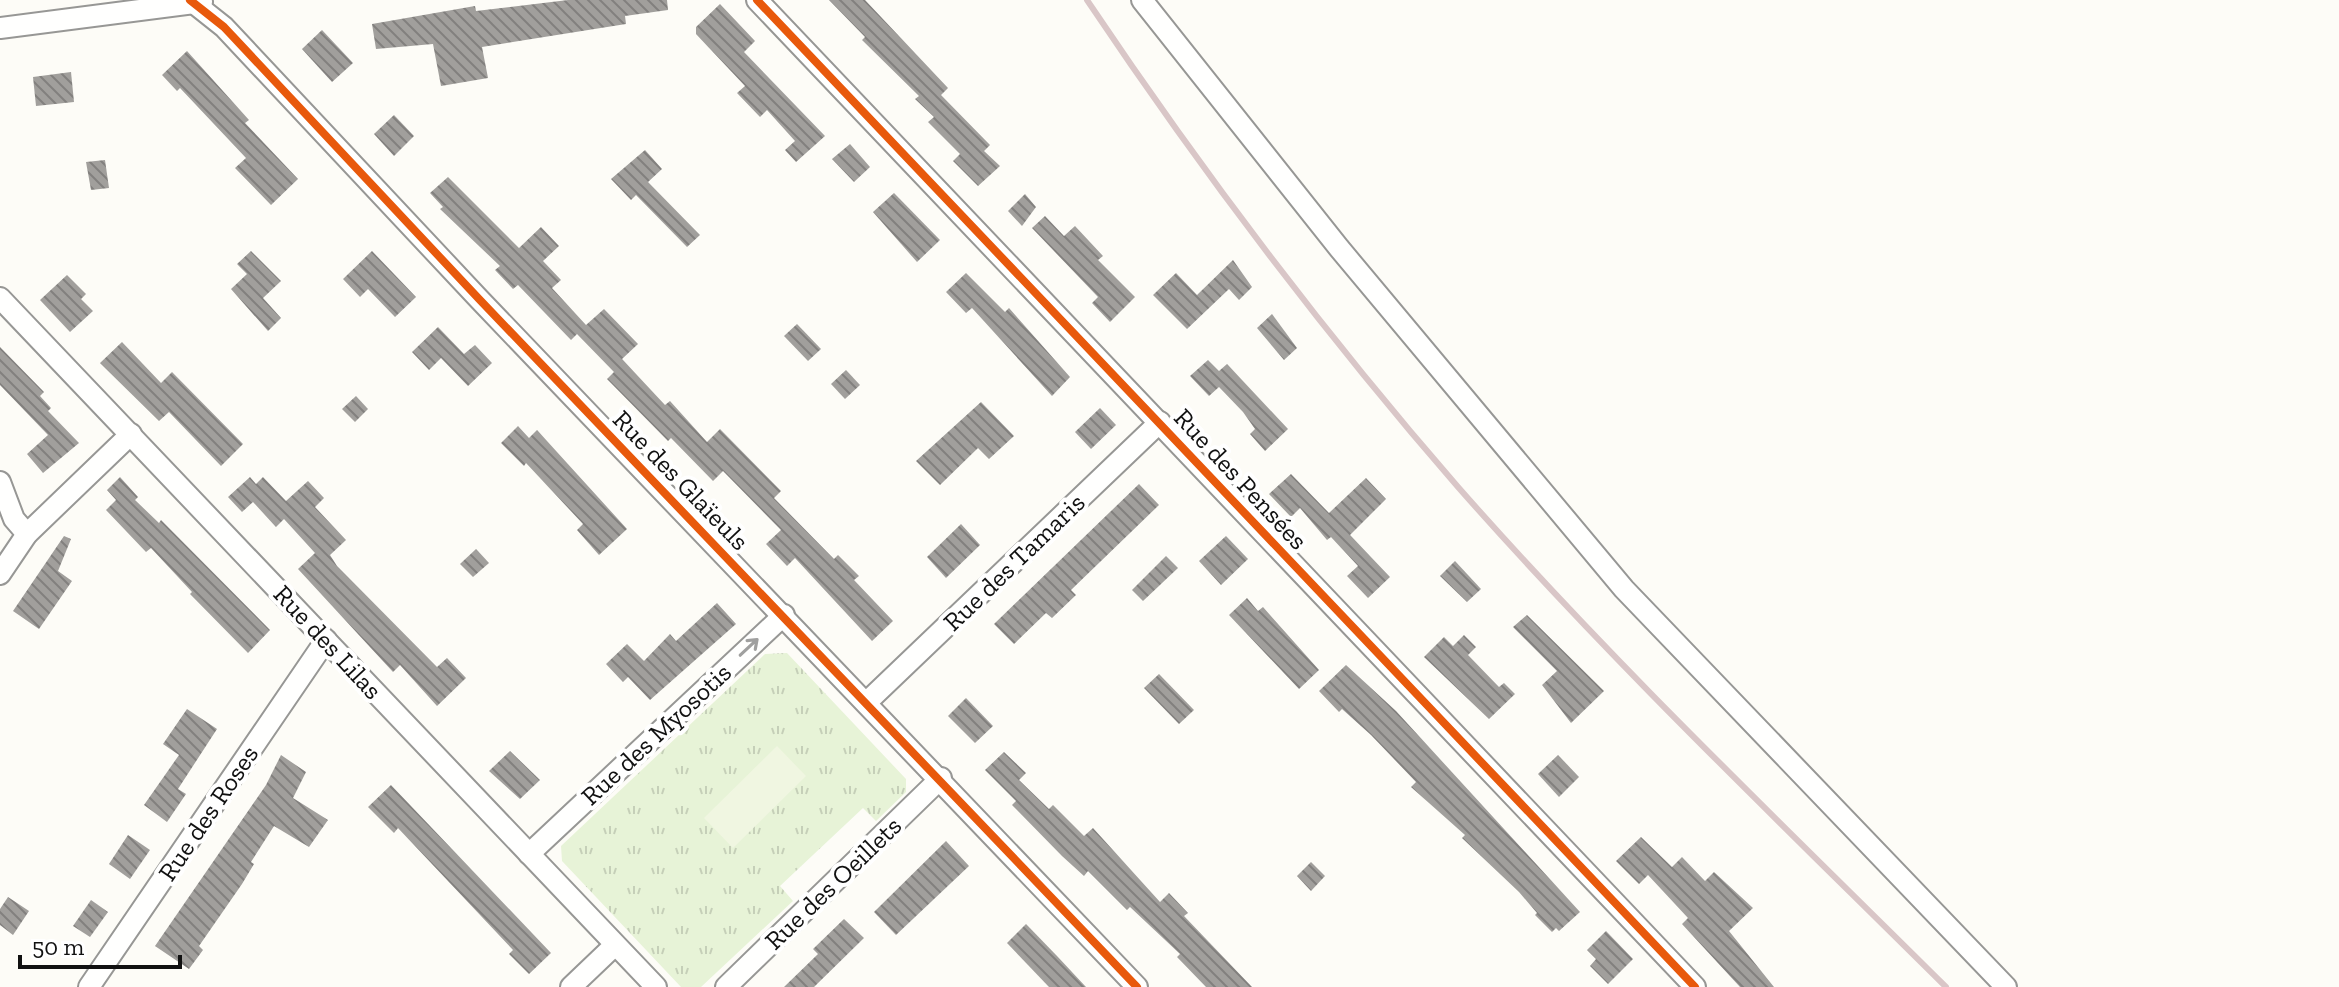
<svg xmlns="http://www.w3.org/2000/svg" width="2339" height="987" viewBox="0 0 2339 987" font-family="'Zilla Slab',serif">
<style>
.park{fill:url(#park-tufts)}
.pitch{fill:#f0f6e1}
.building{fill:url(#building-back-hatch)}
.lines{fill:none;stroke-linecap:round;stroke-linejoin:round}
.street-casing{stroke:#979795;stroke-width:24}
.street{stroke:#fffffe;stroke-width:20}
.rail{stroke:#d9c6c7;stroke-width:6}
.cycleway-casing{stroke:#fff;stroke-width:13}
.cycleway{stroke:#e8590c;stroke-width:8}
.oneway{stroke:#a0a09f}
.labels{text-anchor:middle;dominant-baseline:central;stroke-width:8;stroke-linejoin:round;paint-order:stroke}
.street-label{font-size:26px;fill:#111;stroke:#fff}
</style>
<defs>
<pattern id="park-tufts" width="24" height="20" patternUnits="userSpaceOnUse" patternTransform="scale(2)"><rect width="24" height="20" fill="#e7f3d7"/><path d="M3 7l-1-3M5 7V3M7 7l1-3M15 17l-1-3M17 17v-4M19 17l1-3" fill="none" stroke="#c5cfb8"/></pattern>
<pattern id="building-back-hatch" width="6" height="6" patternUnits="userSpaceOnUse" patternTransform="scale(2)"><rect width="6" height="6" fill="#a19f9c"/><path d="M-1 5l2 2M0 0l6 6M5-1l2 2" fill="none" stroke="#82807e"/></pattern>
</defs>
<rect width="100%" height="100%" fill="#fdfcf7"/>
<polygon class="park" points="787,653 906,779 906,792 876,821 863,808 780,886 793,901 701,987 681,987 562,861 561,846 765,654"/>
<polygon class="pitch" points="777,746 806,776 733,848 704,818"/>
<g class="building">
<polygon points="568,0 667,0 668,10 625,16 626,24 482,47 488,78 441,86 433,44 376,49 372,24 475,6 476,11"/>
<polygon points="829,0 865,0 948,88 941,95 990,145 984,151 1000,166 978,186 953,161 960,154 928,122 934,117 915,99 919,96 862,40 865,37"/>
<polygon points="720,4 755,41 744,52 825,136 796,162 785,150 795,141 767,110 760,117 737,93 745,86 696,34 696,27"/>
<polygon points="322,30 353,63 332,82 302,49"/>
<polygon points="187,51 249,120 245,123 298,179 271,205 235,168 246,158 180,88 177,91 162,75"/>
<polygon points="71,72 74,102 36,106 33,77"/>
<polygon points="394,115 414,136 394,156 374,134"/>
<polygon points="850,144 870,167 854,182 832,159"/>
<polygon points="645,150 662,169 648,182 700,235 687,247 636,195 631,200 611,179"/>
<polygon points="105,160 109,188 91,190 86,162"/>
<polygon points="448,177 519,248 541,227 559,246 543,261 561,280 552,288 586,325 604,309 638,344 622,359 665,405 670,401 707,442 720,429 781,491 774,498 834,559 838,555 859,576 854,580 893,621 872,641 795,558 787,566 766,544 781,530 723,471 713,481 671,438 668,441 607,379 614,372 577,334 571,340 518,285 513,289 495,270 500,266 440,209 443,207 430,193"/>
<polygon points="894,193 940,240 917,262 873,212"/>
<polygon points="1025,194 1036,207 1022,226 1008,211"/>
<polygon points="1045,216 1064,236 1075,226 1103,256 1098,260 1135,297 1110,322 1092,303 1098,297 1032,228"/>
<polygon points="251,251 281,281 263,298 281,318 268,331 231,289 247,274 237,264"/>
<polygon points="372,251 416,297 395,317 368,289 360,297 343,279"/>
<polygon points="1233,260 1252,287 1239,300 1229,289 1187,329 1153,295 1176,273 1197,295"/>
<polygon points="966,273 1005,312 1009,308 1070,377 1052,396 972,308 966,313 946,292"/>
<polygon points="67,275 86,294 81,299 93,311 70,332 40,300"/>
<polygon points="1272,314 1297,348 1284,360 1257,328"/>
<polygon points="797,324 821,349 808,361 784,336"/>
<polygon points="438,327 464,354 475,345 492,363 468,386 441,358 429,370 412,352"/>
<polygon points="122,342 161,383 172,372 243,444 221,466 169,412 159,421 100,363"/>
<polygon points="0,347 44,392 40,396 51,408 48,411 79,443 43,473 27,454 48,435 0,385"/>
<polygon points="1208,360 1219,371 1227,364 1288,429 1265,451 1250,434 1255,429 1243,412 1219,387 1209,396 1190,376"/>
<polygon points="846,370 860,385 845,399 831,384"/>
<polygon points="356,396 368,409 355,422 342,409"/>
<polygon points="981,402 1014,436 989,459 978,448 940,485 916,461"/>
<polygon points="1100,408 1116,425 1091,449 1075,432"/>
<polygon points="518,426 529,438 537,430 627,529 599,555 577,530 583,524 526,463 524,466 501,443"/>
<polygon points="1291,474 1329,513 1366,478 1386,499 1350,535 1390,577 1368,598 1347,576 1358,566 1331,537 1327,540 1300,508 1291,517 1269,494"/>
<polygon points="120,477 138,497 135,500 159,523 161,520 270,630 248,653 190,594 192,592 151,548 146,552 106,510 116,500 107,490"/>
<polygon points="250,477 256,484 263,477 286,501 308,481 324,498 315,507 346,540 330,555 337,566 437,667 447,658 466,678 437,706 400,665 393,672 298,569 315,553 284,519 276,527 253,502 242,512 228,497"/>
<polygon points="1139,484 1159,505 1071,590 1076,595 1052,618 1046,613 1014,644 994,624"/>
<polygon points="961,524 980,545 946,578 927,557"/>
<polygon points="64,536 71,539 58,571 72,581 39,629 13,611"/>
<polygon points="1226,536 1248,559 1221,585 1199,561"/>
<polygon points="476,549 489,563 473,577 460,564"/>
<polygon points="1166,556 1178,568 1143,601 1132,590"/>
<polygon points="1455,561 1481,589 1467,602 1440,576"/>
<polygon points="1247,598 1258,611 1263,607 1319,670 1299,689 1229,615"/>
<polygon points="717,603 736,624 650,700 628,677 623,682 606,664 627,644 644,661 670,634 676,641"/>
<polygon points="1527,615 1604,691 1571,723 1542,685 1557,671 1513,627"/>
<polygon points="1464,635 1476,647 1468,655 1499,687 1504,683 1515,694 1489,719 1424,657 1444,637 1453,646"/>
<polygon points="1346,665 1396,711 1580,912 1559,931 1556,928 1552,932 1535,915 1537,913 1519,892 1462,838 1465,835 1411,787 1416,782 1371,735 1342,709 1339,712 1319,691"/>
<polygon points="1159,674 1194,710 1179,724 1144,688"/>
<polygon points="966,698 993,726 975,743 948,716"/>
<polygon points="187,709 217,729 178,789 186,794 167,822 144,805 179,755 163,744"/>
<polygon points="510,751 540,780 520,799 489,771"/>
<polygon points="1004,752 1026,773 1019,780 1049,809 1053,805 1084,836 1093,828 1160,902 1169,893 1188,913 1184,916 1252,987 1206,987 1177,957 1180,954 1130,907 1127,910 1088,871 1084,876 1062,856 1012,805 1016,801 985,770"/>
<polygon points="281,755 306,772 293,798 328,820 309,847 274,826 251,862 254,864 242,884 199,946 203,950 189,969 155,946 266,785"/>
<polygon points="1558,755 1579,777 1559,797 1538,774"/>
<polygon points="391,785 551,953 529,974 509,954 513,950 398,828 394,833 368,807"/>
<polygon points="128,835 150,850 130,879 109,864"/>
<polygon points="1641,837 1672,867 1682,857 1705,881 1714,872 1753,908 1729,931 1774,987 1740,987 1682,924 1688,918 1648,875 1639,884 1616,861"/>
<polygon points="946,841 969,866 896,935 874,912"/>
<polygon points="1311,862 1325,876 1311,891 1297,876"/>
<polygon points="8,897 29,911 13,935 0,925 0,909"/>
<polygon points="91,900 108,912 90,937 73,926"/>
<polygon points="844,919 864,938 814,987 784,987 818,954 813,949"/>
<polygon points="1026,924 1057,956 1086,987 1049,987 1007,943"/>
<polygon points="1606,931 1633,959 1608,984 1590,966 1596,959 1587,950"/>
</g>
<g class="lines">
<g class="street-casing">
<g id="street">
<polyline points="190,0 224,27 479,299 1137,987"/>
<polyline points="757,0 1695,987"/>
<polyline points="1142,0 1339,248 1624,589 2006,987"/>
<polyline points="0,28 202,2"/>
<polyline points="0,298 656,987"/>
<polyline points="0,482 14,519 27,534"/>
<polyline points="0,574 27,534 131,434"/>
<polyline points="868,701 1160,422"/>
<polyline points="529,854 784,615"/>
<polyline points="89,987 326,640"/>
<polyline points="571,987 615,945"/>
<polyline points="726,987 941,778"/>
</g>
</g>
<use href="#street" class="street"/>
<path class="rail" d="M1087,0c114,170 237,333 371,487 154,175 323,336 488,500"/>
<g class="cycleway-casing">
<g id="cycleway">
<polyline points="190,0 224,27 479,299 1137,987"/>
<polyline points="757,0 1695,987"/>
</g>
</g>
<use href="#cycleway" class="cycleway"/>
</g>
<defs><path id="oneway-shaft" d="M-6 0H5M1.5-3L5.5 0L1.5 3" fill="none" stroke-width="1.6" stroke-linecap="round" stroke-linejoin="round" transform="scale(2)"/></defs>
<use class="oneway" href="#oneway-shaft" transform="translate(749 647) rotate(-43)"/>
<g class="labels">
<g class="street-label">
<text transform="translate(1241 479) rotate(47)">Rue des Pensées</text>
<text transform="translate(681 480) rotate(46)">Rue des Glaïeuls</text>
<text transform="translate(1014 562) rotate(-44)">Rue des Tamaris</text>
<text transform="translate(328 642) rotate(47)">Rue des Lilas</text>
<text transform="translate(656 734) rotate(-43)">Rue des Myosotis</text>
<text transform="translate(208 813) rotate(-56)">Rue des Roses</text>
<text transform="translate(833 883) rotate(-44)">Rue des Oeillets</text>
</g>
</g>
<path d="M20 955v12h160v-12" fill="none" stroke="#111111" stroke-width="4"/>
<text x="32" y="955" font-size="24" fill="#111111" stroke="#ffffff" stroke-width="6" paint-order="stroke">50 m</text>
</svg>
